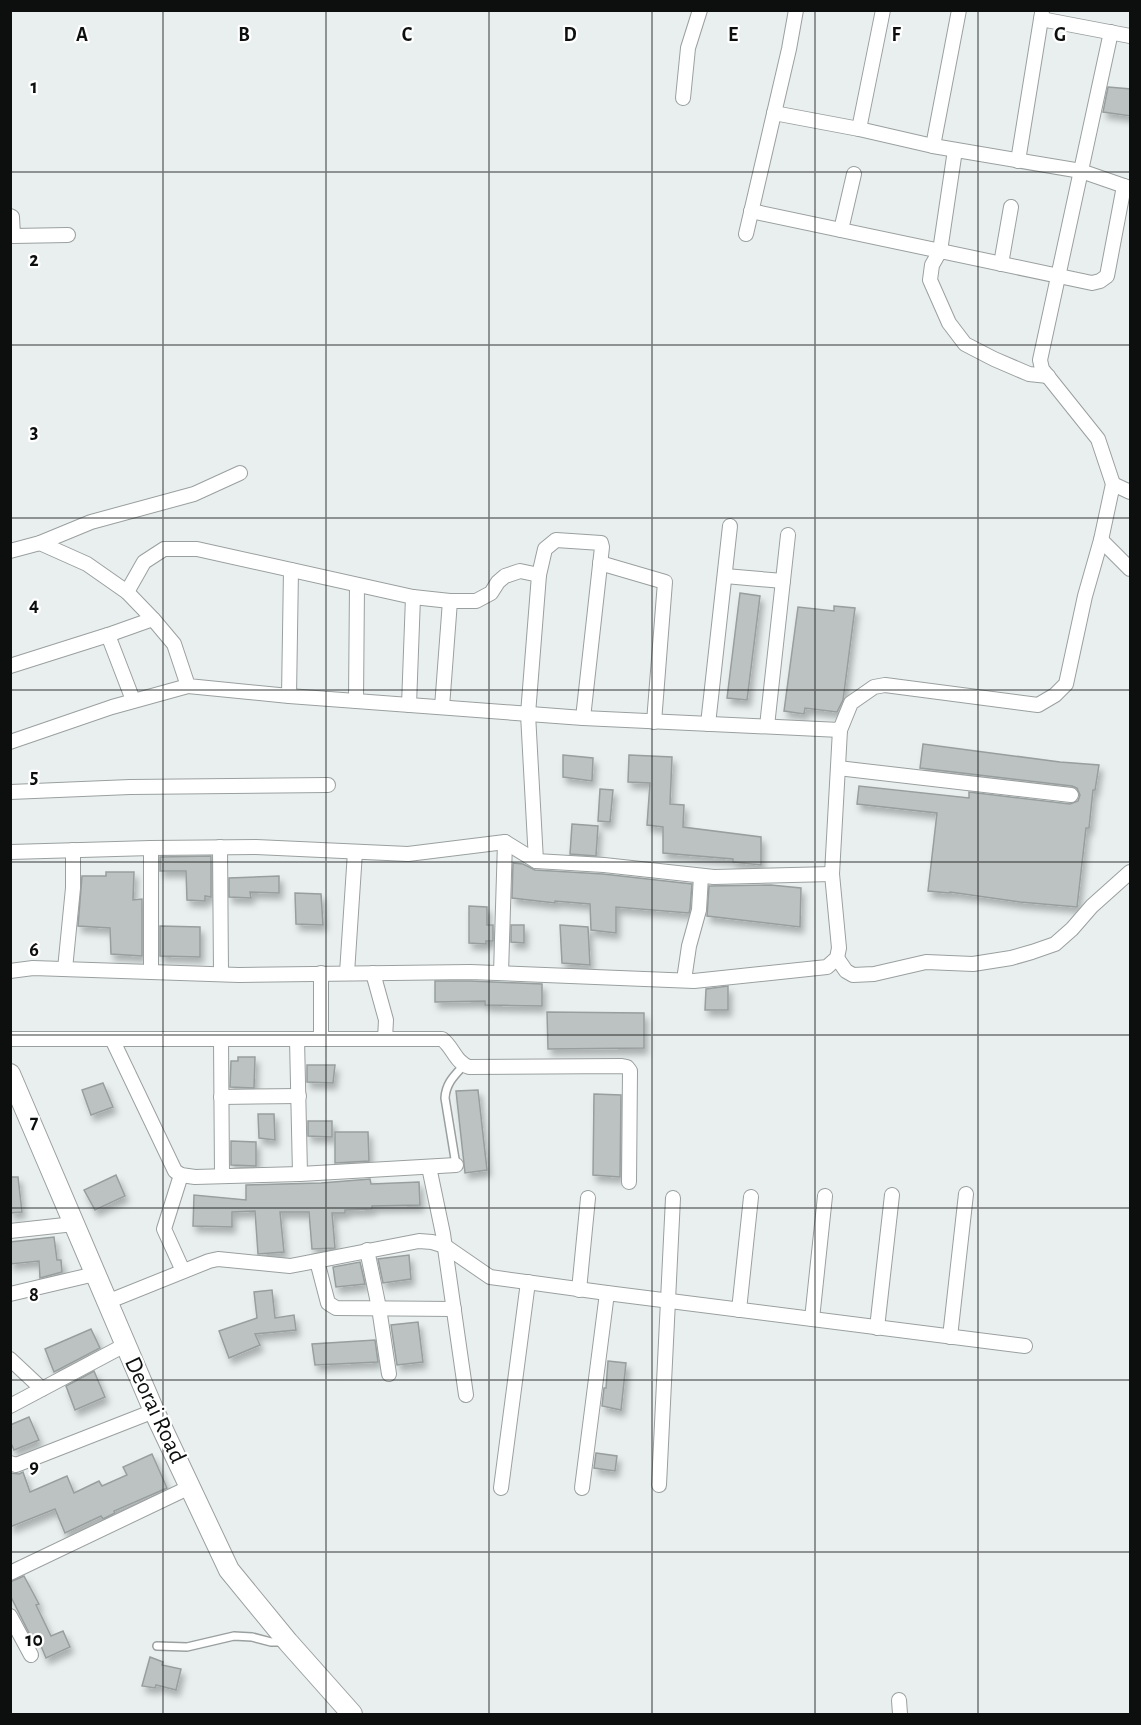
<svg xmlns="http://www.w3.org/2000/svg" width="1141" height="1725" viewBox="0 0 1141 1725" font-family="'Alegreya Sans',sans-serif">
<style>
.building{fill:#bcc2c1;stroke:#989e9e;stroke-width:1.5;filter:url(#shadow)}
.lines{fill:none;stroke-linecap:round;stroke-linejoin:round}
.lane-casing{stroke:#9aa09f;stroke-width:10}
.street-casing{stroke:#9aa09f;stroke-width:16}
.secondary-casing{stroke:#9aa09f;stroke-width:22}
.lane{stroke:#fff;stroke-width:7}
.street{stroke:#fff;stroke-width:14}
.secondary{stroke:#fff;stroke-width:20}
.grid{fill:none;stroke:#0d0f0f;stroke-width:1.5;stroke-opacity:0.55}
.labels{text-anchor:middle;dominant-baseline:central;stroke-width:4.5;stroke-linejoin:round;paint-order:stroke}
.street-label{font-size:24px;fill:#0d0f0f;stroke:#fff}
.grid-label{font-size:20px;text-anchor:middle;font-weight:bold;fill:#0d0f0f;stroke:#fff;stroke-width:4.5;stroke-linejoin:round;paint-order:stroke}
</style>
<defs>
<filter id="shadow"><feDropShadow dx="3.5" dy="6" stdDeviation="3" flood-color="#0004"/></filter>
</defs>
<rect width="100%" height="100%" fill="#e9efef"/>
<g class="building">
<polygon points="1108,87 1131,89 1131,116 1103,112"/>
<polygon points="740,593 760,596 747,700 727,698"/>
<polygon points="834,606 855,608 843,700 837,712 805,708 804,714 784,711 798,607 834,611"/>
<polygon points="923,744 1060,762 1099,765 1095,790 1093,790 1089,828 1086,828 1077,907 1020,902 950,892 949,893 928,891 937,813 857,804 859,786 969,798 969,792 1070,804 1078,801 1080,795 1077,788 1072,786 920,768"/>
<polygon points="563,755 593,758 592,781 563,777"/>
<polygon points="629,755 672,757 670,804 684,805 683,827 761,837 761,865 733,862 733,859 663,853 663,827 647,825 650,783 628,782"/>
<polygon points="600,789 613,790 610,822 598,821"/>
<polygon points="572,824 598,826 596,856 570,854"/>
<polygon points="211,856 211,897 205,896 205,901 187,900 186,871 160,871 160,857"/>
<polygon points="513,863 523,864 535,870 603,874 692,884 690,909 689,913 616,907 616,933 591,930 590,904 555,901 555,903 512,898"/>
<polygon points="106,872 134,872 133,900 142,899 142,956 111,954 110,928 78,926 82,876 106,876"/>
<polygon points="279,876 279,893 250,892 251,898 229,897 229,878"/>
<polygon points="771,885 801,888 800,927 707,916 709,886"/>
<polygon points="295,893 321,894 323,925 296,924"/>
<polygon points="469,906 487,907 487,925 493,925 493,941 486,941 486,944 469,943"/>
<polygon points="511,925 524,925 524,943 511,942"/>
<polygon points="560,925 588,927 590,965 562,963"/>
<polygon points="160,926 200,927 200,957 160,956"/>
<polygon points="435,981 470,981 542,984 542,1006 485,1005 485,1001 435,1002"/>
<polygon points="728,986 728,1010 705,1010 706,989"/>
<polygon points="547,1012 644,1013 644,1048 548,1049"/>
<polygon points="238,1057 255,1057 254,1088 230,1087 231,1061 238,1061"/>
<polygon points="307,1065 335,1065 333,1083 307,1082"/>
<polygon points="103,1083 113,1107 91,1115 82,1090"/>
<polygon points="478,1090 487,1170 465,1173 456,1091"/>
<polygon points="594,1094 621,1095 620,1177 593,1175"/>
<polygon points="258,1114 274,1114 275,1140 259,1138"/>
<polygon points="308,1121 332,1121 332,1137 308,1136"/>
<polygon points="335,1132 368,1132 369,1161 335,1163"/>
<polygon points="231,1141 256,1142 256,1166 231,1165"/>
<polygon points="116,1175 125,1196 95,1210 84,1190"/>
<polygon points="10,1177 18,1177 22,1212 10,1213"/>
<polygon points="370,1179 371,1184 419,1182 420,1205 372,1206 372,1209 345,1210 345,1213 332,1213 335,1248 312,1249 309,1212 280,1212 284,1252 258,1254 255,1211 232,1212 232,1227 193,1226 194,1195 246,1200 246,1185 321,1183"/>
<polygon points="54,1237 57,1260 61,1260 62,1272 40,1278 39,1261 10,1264 10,1242"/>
<polygon points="409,1255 411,1279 383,1283 378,1259"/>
<polygon points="360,1262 365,1284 336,1287 333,1267"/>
<polygon points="272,1290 275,1318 294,1315 296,1330 255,1334 260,1345 229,1358 219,1331 257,1318 254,1292"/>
<polygon points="418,1322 423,1362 397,1365 391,1325"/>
<polygon points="91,1329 100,1348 54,1372 45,1349"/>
<polygon points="375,1340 378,1362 315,1365 312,1344"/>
<polygon points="608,1361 626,1363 621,1410 602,1406 604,1388 606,1388"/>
<polygon points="94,1371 105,1397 75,1410 66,1386"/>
<polygon points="29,1417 39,1440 14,1450 10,1441 10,1425"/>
<polygon points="596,1453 617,1456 615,1471 594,1468"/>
<polygon points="152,1454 167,1488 114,1511 115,1513 103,1519 101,1516 65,1533 55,1509 10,1527 10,1473 19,1474 23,1472 30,1492 67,1476 74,1493 99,1481 102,1486 127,1475 123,1467"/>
<polygon points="24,1576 39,1604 36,1605 51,1636 63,1631 70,1647 46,1658 36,1634 31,1637 10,1595 10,1582"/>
<polygon points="150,1657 163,1662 162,1665 181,1669 176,1690 156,1685 155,1688 142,1686"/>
</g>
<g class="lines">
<g class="lane-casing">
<g id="lane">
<path d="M456,1165l-11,-67c1,-15 9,-22 19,-33"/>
<polyline points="157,1646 187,1647 234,1636 252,1637 271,1642 282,1642"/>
</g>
</g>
<g class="street-casing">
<g id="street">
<polyline points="1042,13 1041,19 1130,36"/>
<polyline points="683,98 688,48 700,10"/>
<polyline points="774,113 859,129 933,146 1081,171 1130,188"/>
<polyline points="859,129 883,10"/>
<polyline points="933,146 959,10"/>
<polyline points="955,150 940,251 932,265 930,280 949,323 965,344 994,359 1029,374 1048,376"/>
<polyline points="1018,161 1041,19"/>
<polyline points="751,211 1092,283 1100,281 1107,276 1124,186"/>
<polyline points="10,216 12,217 13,236 68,235"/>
<polyline points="841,230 854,174"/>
<polyline points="746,234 789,49 796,10"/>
<polyline points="1001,264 1011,207"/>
<polyline points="1113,484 1130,492"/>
<polyline points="1101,540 1130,569"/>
<polyline points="40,543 87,564 127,592 144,562 164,549 197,549 413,597 450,601 476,601 491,593 498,582 505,576 520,571 539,575 528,714 536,861"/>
<polyline points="10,551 40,543 91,522 194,494 240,473"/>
<polyline points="600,563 665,582 654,722"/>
<polyline points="539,575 545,549 556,540 601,543 602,547 583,718"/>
<polyline points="725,576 783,581"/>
<polyline points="127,592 153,619"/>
<polyline points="108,635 133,700"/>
<polyline points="10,666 108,635 153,619 174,644 188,686 289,696 583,718 840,730"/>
<polyline points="289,696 291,570"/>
<polyline points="356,701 357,585"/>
<polyline points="409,705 413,597"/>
<polyline points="442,707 450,601"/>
<polyline points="708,724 730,526"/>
<polyline points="767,726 788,535"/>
<polyline points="10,742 112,707 188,686"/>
<polyline points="838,768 1071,795"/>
<polyline points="10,792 130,787 328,785"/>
<polyline points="220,847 221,974"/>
<polyline points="10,852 151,848 256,847 408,854 505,842 536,861 604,865 714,877 832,874"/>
<polyline points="837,958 846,971 853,975 874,974 926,962 973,964 1011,958 1032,952 1055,944 1072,929 1092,906 1130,872"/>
<polyline points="65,969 73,888 73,850"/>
<polyline points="10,971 33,968 239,975 470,972 694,981 827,967 837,958 839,948 832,874 840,730 851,703 874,687 885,685 1038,705 1055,695 1066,684 1085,596 1101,540 1113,484 1098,439 1042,369 1040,360 1111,32"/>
<polyline points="151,972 151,848"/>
<polyline points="347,973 355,852"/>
<polyline points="373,973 386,1020 385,1039"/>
<polyline points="501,973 505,842"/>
<polyline points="684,980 689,946 699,910 701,876"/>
<path d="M10,1039h432c11,8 13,23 27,28l153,-1 5,1 3,4 -1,111"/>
<polyline points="112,1039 175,1171 181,1175 195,1177 300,1174 456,1165"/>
<polyline points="221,1039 222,1176"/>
<polyline points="297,1039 300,1174"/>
<polyline points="321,1039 321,973"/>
<polyline points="221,1097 299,1096"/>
<polyline points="429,1167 443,1234 466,1395"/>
<polyline points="181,1175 164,1229 183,1271"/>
<polyline points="10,1231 74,1224"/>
<polyline points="367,1250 379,1308 389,1374"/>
<polyline points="317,1261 328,1303 336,1308 454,1309"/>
<polyline points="579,1290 588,1198"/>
<polyline points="10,1294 95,1274"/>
<polyline points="107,1302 209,1261 218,1259 290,1266 419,1241 432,1242 445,1246 490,1277 607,1293 1025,1346"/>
<polyline points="739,1310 751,1197"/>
<polyline points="812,1319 825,1196"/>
<polyline points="877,1328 892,1195"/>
<polyline points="950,1337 966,1194"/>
<polyline points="10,1359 42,1389"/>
<polyline points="10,1406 125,1345"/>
<polyline points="10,1463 16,1465 154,1411"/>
<polyline points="659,1485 673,1198"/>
<polyline points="501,1488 528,1282"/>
<polyline points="582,1488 607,1293"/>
<polyline points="10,1573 190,1487"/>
<polyline points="10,1616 31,1655"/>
<polyline points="899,1700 900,1714"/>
</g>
</g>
<g class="secondary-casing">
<polyline id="secondary" points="10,1074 154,1411 229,1570 288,1642 352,1714"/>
</g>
<use href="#lane" class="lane"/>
<use href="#street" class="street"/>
<use href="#secondary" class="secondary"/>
</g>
<path class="grid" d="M163,10v1704M326,10v1704M489,10v1704M652,10v1704M815,10v1704M978,10v1704M10,172h1120M10,345h1120M10,518h1120M10,690h1120M10,862h1120M10,1035h1120M10,1208h1120M10,1380h1120M10,1552h1120"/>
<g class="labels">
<g class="street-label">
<text transform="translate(155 1410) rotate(65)">Deorai Road</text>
</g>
</g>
<g class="grid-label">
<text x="82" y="41">A</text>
<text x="244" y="41">B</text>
<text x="407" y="41">C</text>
<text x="570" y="41">D</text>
<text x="733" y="41">E</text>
<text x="896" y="41">F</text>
<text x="1060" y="41">G</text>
<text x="34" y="93">1</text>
<text x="34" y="266">2</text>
<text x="34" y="438">3</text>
<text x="34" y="611">4</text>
<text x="34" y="783">5</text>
<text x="34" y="956">6</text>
<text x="34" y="1128">7</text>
<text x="34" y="1301">8</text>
<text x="34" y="1473">9</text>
<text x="34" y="1646">10</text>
</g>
<rect width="1141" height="1725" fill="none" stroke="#0d0f0f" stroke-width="24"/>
</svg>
